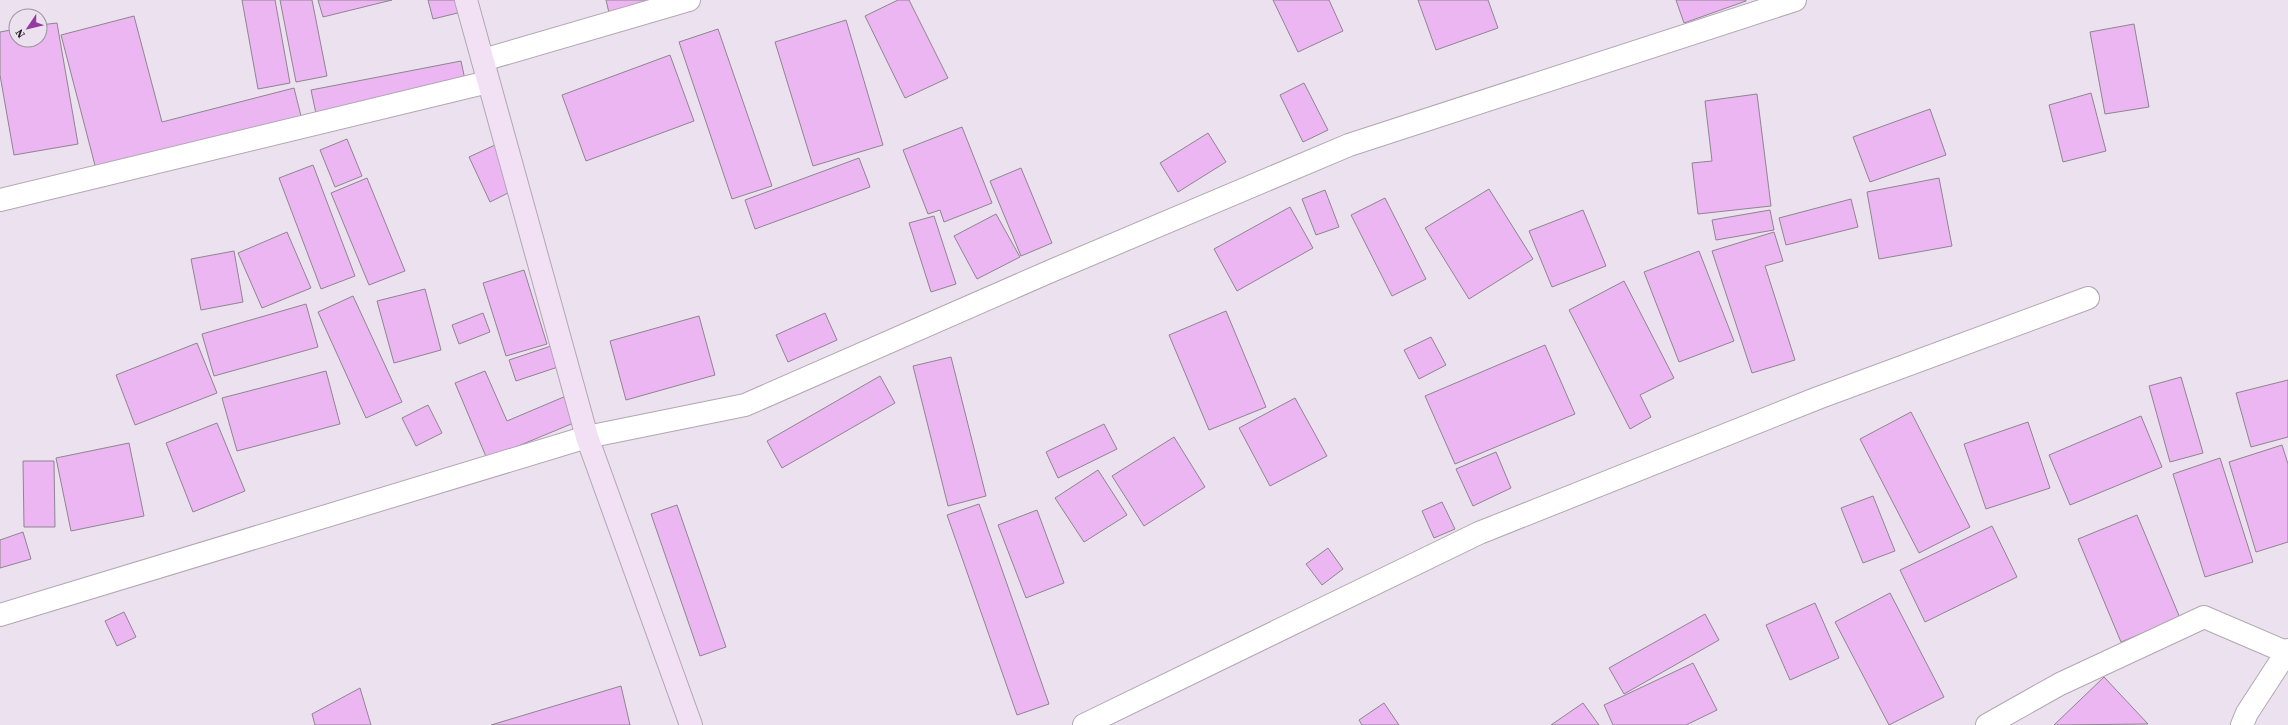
<svg xmlns="http://www.w3.org/2000/svg" width="2288" height="725" viewBox="0 0 2288 725" font-family="'Source Serif 4',serif">
<style>
.building{fill:#ebb6f2;stroke:#8f8590}
.lines{fill:none;stroke-linecap:round;stroke-linejoin:round}
.street-casing{stroke:#b2a7b3;stroke-width:24}
.secondary-casing{stroke:#b2a7b3;stroke-width:24}
.street{stroke:#fff;stroke-width:22}
.secondary{stroke:#f2e0f4;stroke-width:22}
</style>
<rect width="100%" height="100%" fill="#ece1ee"/>
<g class="building">
<polygon points="242,0 275,0 290,83 258,89"/>
<polygon points="280,0 312,0 327,76 296,82"/>
<polygon points="318,0 392,0 323,17"/>
<polygon points="428,0 463,0 466,11 433,19"/>
<polygon points="606,0 673,0 610,17"/>
<polygon points="898,0 909,0 948,78 905,98 865,16"/>
<polygon points="1273,0 1329,0 1343,31 1298,52"/>
<polygon points="1418,0 1488,0 1498,28 1436,50"/>
<polygon points="1676,0 1746,0 1746,1 1684,23"/>
<polygon points="134,16 162,122 294,88 302,120 97,173 61,35"/>
<polygon points="846,20 883,145 813,166 775,42"/>
<polygon points="57,23 78,144 14,155 0,75 0,32 16,29 16,40 40,40 40,25"/>
<polygon points="2134,24 2149,107 2105,114 2090,32"/>
<polygon points="718,29 772,186 732,199 679,42"/>
<polygon points="670,55 694,121 586,161 562,95"/>
<polygon points="461,61 468,94 318,123 311,90"/>
<polygon points="1304,83 1328,130 1303,142 1280,95"/>
<polygon points="2091,93 2106,151 2063,162 2049,105"/>
<polygon points="1757,94 1771,206 1698,214 1692,163 1712,161 1705,101"/>
<polygon points="1930,109 1946,155 1870,182 1853,137"/>
<polygon points="962,127 992,203 944,222 940,210 928,214 903,150"/>
<polygon points="1208,133 1226,162 1178,192 1160,163"/>
<polygon points="347,139 362,176 335,187 320,150"/>
<polygon points="495,145 516,189 490,202 469,157"/>
<polygon points="859,158 870,187 755,229 745,200"/>
<polygon points="313,165 355,276 321,289 279,178"/>
<polygon points="1021,168 1052,243 1021,256 990,181"/>
<polygon points="367,178 405,271 369,285 331,193"/>
<polygon points="1939,178 1952,246 1879,259 1867,192"/>
<polygon points="1489,189 1533,259 1469,299 1425,228"/>
<polygon points="1325,190 1339,227 1316,235 1302,199"/>
<polygon points="1385,198 1426,279 1392,296 1351,215"/>
<polygon points="1851,199 1858,227 1786,245 1779,218"/>
<polygon points="1290,207 1313,248 1237,291 1214,249"/>
<polygon points="1583,210 1606,266 1552,287 1529,231"/>
<polygon points="1770,210 1774,230 1716,240 1712,220"/>
<polygon points="996,214 1020,257 977,279 954,236"/>
<polygon points="934,216 956,284 931,292 909,223"/>
<polygon points="287,232 311,288 262,308 238,253"/>
<polygon points="1774,232 1783,261 1765,266 1795,360 1752,373 1712,251"/>
<polygon points="234,251 243,302 201,310 191,259"/>
<polygon points="1699,251 1734,341 1679,362 1644,272"/>
<polygon points="524,270 547,344 506,356 483,283"/>
<polygon points="1624,281 1674,378 1640,395 1651,417 1630,429 1569,310"/>
<polygon points="425,289 441,350 394,363 377,301"/>
<polygon points="353,296 402,402 366,418 318,312"/>
<polygon points="306,304 318,347 214,376 202,334"/>
<polygon points="1226,311 1266,407 1209,430 1169,335"/>
<polygon points="483,313 490,332 459,344 452,325"/>
<polygon points="825,313 837,340 788,362 776,335"/>
<polygon points="699,316 715,375 626,400 610,341"/>
<polygon points="1431,337 1446,365 1419,379 1404,350"/>
<polygon points="197,343 217,393 135,425 116,375"/>
<polygon points="554,345 561,366 516,381 509,360"/>
<polygon points="1545,345 1575,414 1455,464 1425,396"/>
<polygon points="951,357 986,496 948,506 913,366"/>
<polygon points="326,371 340,424 237,451 222,398"/>
<polygon points="485,371 507,421 566,396 576,422 487,459 455,383"/>
<polygon points="880,376 895,403 782,468 767,441"/>
<polygon points="2181,377 2203,453 2170,462 2149,386"/>
<polygon points="2288,380 2288,437 2251,447 2236,393"/>
<polygon points="1295,398 1327,456 1270,486 1239,428"/>
<polygon points="428,405 442,433 416,446 402,418"/>
<polygon points="1911,412 1970,527 1919,553 1860,439"/>
<polygon points="2141,416 2162,467 2070,505 2049,455"/>
<polygon points="2028,422 2050,488 1986,509 1964,444"/>
<polygon points="217,423 245,491 193,512 166,443"/>
<polygon points="1104,424 1117,449 1058,478 1046,452"/>
<polygon points="1174,437 1205,487 1144,526 1112,476"/>
<polygon points="129,443 144,516 71,531 56,458"/>
<polygon points="2282,445 2288,464 2288,542 2256,552 2229,462"/>
<polygon points="1496,452 1511,488 1473,506 1456,469"/>
<polygon points="2220,458 2253,562 2205,577 2173,474"/>
<polygon points="23,461 54,461 55,527 24,527"/>
<polygon points="1098,470 1127,515 1084,542 1055,498"/>
<polygon points="1873,496 1895,551 1863,563 1841,508"/>
<polygon points="1442,502 1455,529 1434,538 1422,511"/>
<polygon points="979,504 1049,704 1017,715 947,515"/>
<polygon points="677,505 726,647 700,656 651,514"/>
<polygon points="1037,510 1064,583 1026,598 998,525"/>
<polygon points="2137,515 2180,618 2121,642 2078,539"/>
<polygon points="1992,526 2017,577 1925,622 1900,570"/>
<polygon points="23,532 31,559 0,568 0,540"/>
<polygon points="1328,548 1343,569 1322,585 1306,564"/>
<polygon points="1890,593 1944,697 1889,725 1835,622"/>
<polygon points="1815,603 1839,658 1790,680 1766,625"/>
<polygon points="124,612 136,637 117,646 105,621"/>
<polygon points="1705,614 1719,640 1624,694 1609,668"/>
<polygon points="1693,663 1717,710 1686,725 1613,725 1604,705"/>
<polygon points="2104,677 2148,724 2054,725"/>
<polygon points="621,686 630,725 491,725"/>
<polygon points="360,688 371,725 315,725 312,714"/>
<polygon points="1384,703 1399,725 1362,725 1359,720"/>
<polygon points="1583,703 1599,725 1551,725"/>
</g>
<g class="lines">
<g class="street-casing">
<g id="street">
<polyline points="483,60 689,0"/>
<polyline points="0,200 488,82"/>
<polyline points="0,615 587,437 745,405 1051,271 1349,145 1795,0"/>
<polyline points="1084,725 1479,533 1818,398 2088,298"/>
<polyline points="1987,725 2060,684 2204,617 2288,653"/>
<polyline points="2242,725 2247,713 2288,650"/>
</g>
</g>
<g class="secondary-casing">
<polyline id="secondary" points="466,0 587,437 691,725"/>
</g>
<use href="#street" class="street"/>
<use href="#secondary" class="secondary"/>
</g>
<g transform="translate(28 28) rotate(235)"><circle r="19" fill="#ece1ee" stroke="#9b939c"/>
<path d="M0-3L7 15L0 10L-7 15Z" fill="#9739a3"/>
<text y="-6" font-size="11" font-weight="bold" text-anchor="middle" fill="#221e22">N</text>
</g>
</svg>
